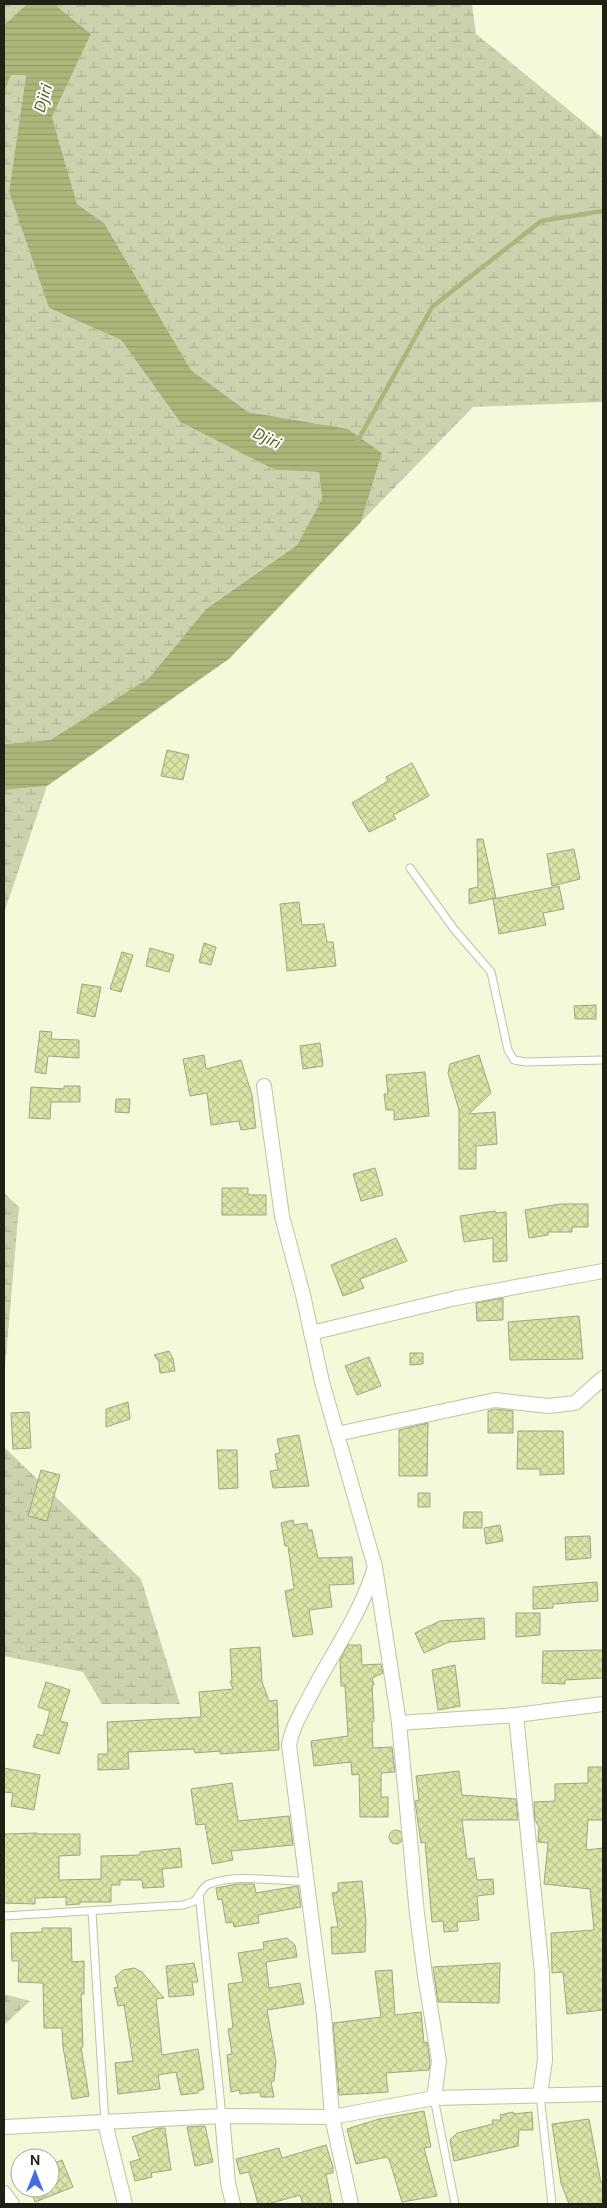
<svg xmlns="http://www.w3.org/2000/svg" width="607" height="2208" viewBox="0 0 607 2208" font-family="'DM Sans',sans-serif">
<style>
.wetland{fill:url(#wetland-marsh)}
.water{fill:url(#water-rules)}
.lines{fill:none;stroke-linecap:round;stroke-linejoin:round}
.stream{stroke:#adb67a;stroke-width:4.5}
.building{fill:url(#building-cross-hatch);stroke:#9fa586}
.service-casing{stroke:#bdc3a3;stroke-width:9}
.minor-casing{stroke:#bdc3a3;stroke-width:16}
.service{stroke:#fff;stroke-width:7}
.minor{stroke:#fff;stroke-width:14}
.labels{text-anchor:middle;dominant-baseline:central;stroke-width:4;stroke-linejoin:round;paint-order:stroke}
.water-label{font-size:16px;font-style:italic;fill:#555c1a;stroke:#fff}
</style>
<defs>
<pattern id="wetland-marsh" width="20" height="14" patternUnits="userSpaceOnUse" patternTransform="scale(1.25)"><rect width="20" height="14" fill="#ccd2ae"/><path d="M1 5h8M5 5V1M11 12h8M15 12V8" fill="none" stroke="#afb495"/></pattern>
<pattern id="water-rules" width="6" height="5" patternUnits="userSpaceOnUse" patternTransform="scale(1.25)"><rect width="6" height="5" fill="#adb67a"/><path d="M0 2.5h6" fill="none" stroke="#949c69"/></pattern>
<pattern id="building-cross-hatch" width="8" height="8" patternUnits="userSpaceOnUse" patternTransform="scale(1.25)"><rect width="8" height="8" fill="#dae4a6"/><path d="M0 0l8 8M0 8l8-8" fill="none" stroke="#bbc38e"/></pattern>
</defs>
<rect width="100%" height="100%" fill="#f4fad9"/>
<g class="wetland">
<polygon points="4,4 27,4 4,25"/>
<polygon points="54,4 472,4 476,34 603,138 603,402 473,407 361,522 382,453 348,429 248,412 191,370 104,223 77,204 52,117 91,34"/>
<polygon points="11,75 26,75 9,192 49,308 121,340 180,422 275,470 319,472 322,499 297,545 206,609 149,678 50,740 4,744 4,92"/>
<polygon points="47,786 4,913 4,790"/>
<polygon points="4,1193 19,1207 4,1379"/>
<polygon points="4,1447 141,1579 180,1704 102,1704 83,1672 4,1656"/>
<polygon points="4,1994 30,2001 4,2025"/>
</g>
<polygon class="water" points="27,4 54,4 91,34 52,117 77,204 104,223 191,370 248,412 348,429 382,453 361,522 229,659 47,786 4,790 4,744 50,740 149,678 206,609 297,545 322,499 319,472 275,470 180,422 121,340 49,308 9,192 26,75 11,75 4,92 4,25"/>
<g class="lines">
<polyline class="stream" points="357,442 432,307 541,221 603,211"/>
</g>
<g class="building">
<polygon points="167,750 189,755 183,780 161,776"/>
<polygon points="412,763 429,796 393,815 396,819 369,832 352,803 388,781 386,777"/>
<polygon points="477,839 483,839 496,898 469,904 469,889 478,887"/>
<polygon points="574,849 580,879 552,886 547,854"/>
<polygon points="559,886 564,909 543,913 546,925 499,934 493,899"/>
<polygon points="299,902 302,925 324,924 327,942 333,942 336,966 287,971 280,904"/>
<polygon points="204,943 216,947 211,965 199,962"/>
<polygon points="150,948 174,955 169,972 146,966"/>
<polygon points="122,952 133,955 121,992 110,989"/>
<polygon points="82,984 101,987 95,1017 77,1013"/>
<polygon points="596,1005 596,1019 575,1019 574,1006"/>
<polygon points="40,1031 52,1032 51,1039 79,1040 79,1058 48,1056 46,1074 35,1072"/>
<polygon points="320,1043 323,1066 303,1069 300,1046"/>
<polygon points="204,1055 206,1069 241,1060 252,1095 256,1128 241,1130 239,1121 211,1125 207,1093 190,1096 183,1059"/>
<polygon points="479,1055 491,1093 469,1114 495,1112 497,1144 476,1146 476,1169 459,1169 459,1110 448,1073 450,1064"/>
<polygon points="425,1072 429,1116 394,1120 394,1110 386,1110 384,1094 388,1094 386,1075"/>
<polygon points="64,1086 80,1086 80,1102 51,1102 50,1119 29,1118 31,1087 64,1089"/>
<polygon points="116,1099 130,1099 129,1113 115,1112"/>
<polygon points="375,1168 383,1195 361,1201 353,1174"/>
<polygon points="222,1188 248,1188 248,1195 266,1195 266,1215 222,1215"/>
<polygon points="560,1204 588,1204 588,1227 572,1227 572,1232 548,1232 548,1235 529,1238 525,1210"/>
<polygon points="495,1211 496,1213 506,1212 507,1261 493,1262 493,1238 464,1242 460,1216"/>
<polygon points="396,1238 407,1261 360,1279 364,1288 343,1296 331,1265"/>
<polygon points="503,1298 503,1320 477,1321 476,1303"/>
<polygon points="579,1316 583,1359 510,1360 508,1322"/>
<polygon points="169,1351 173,1359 175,1371 160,1373 159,1362 154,1355"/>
<polygon points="410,1353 423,1353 423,1364 410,1365"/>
<polygon points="369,1357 381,1386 357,1395 345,1366"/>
<polygon points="128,1402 130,1419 106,1427 106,1409"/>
<polygon points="495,1409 513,1411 513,1433 488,1433 488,1411"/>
<polygon points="29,1412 31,1448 13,1449 11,1413"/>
<polygon points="428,1423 427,1476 399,1476 399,1430"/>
<polygon points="518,1431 563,1431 564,1474 540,1475 540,1469 517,1469"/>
<polygon points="299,1435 309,1486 273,1488 270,1471 278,1470 275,1454 280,1453 277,1439"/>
<polygon points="217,1450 237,1450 238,1488 219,1489"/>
<polygon points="41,1470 60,1475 47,1521 28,1516"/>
<rect x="418" y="1493" width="12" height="14"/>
<polygon points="464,1512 482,1512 482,1528 463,1528"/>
<polygon points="293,1520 294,1525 307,1523 308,1530 312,1530 318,1558 352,1557 354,1584 329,1585 332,1607 309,1610 313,1634 293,1637 285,1591 294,1589 288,1546 285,1546 281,1523"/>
<polygon points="500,1525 503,1541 486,1544 484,1528"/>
<polygon points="590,1536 591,1558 566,1560 565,1537"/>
<polygon points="597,1582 598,1601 553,1604 553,1608 533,1609 533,1587"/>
<polygon points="516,1613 540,1613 540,1635 516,1637"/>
<polygon points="484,1618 485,1639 449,1642 424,1653 415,1633 440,1621"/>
<polygon points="348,1645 361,1645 362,1665 381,1664 383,1673 372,1678 374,1685 372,1685 374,1721 372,1722 373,1748 392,1747 395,1772 381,1773 381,1797 388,1797 388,1817 360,1817 359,1774 352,1775 351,1762 314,1766 311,1741 348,1736 345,1686 341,1686 340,1660"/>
<polygon points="260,1647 262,1682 269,1701 277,1700 279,1750 220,1754 220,1751 195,1753 194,1749 128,1752 129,1769 98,1770 98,1754 108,1754 107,1722 201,1717 199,1692 233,1689 230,1681 232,1681 230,1649"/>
<polygon points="603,1650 603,1678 565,1680 565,1684 542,1683 543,1651"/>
<polygon points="455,1665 460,1706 438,1710 432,1670"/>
<polygon points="46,1682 70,1690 60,1721 68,1723 59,1754 33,1747 37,1734 43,1736 50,1711 38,1707"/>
<polygon points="588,1767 603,1767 603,1820 588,1820 586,1850 603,1848 603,2010 567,2014 563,1972 552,1973 551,1933 594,1930 590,1889 544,1884 548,1843 538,1842 539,1827 535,1820 534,1802 555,1801 555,1784 588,1783"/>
<polygon points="4,1768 40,1775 34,1810 11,1806 13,1793 4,1792"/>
<polygon points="459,1771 462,1795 516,1799 518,1820 462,1820 467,1859 474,1858 477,1880 493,1879 494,1894 477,1896 479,1920 457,1922 458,1931 444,1932 443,1921 432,1922 425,1842 421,1843 415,1801 419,1800 416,1776"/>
<polygon points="232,1783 238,1821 289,1816 293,1845 231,1851 233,1860 212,1864 205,1824 196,1825 191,1789"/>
<circle cx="396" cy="1837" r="7"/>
<polygon points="37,1833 37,1834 80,1834 80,1855 59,1856 59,1880 101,1879 101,1856 140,1855 140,1852 180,1848 182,1867 162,1869 164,1887 143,1888 142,1880 120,1880 120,1885 111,1885 111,1902 80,1902 80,1904 66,1905 66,1897 35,1898 35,1904 4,1903 4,1834"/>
<polygon points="362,1881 366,1921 365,1952 332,1954 331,1927 338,1927 332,1893 338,1892 338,1883"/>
<polygon points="237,1884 254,1884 256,1893 298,1886 301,1907 258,1915 259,1923 234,1927 233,1922 226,1923 222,1899 218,1900 216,1888"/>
<polygon points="42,1928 71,1928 72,1962 84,1961 84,1994 81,1994 83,2047 81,2047 89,2096 72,2099 63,2047 62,2028 44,2028 43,1983 18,1982 19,1961 12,1961 11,1933 42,1932"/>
<polygon points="287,1938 295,1945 297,1957 266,1962 269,1988 300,1983 304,2004 267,2010 276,2062 274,2081 271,2082 274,2097 261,2097 260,2092 240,2094 239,2090 231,2092 227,2055 232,2054 228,2029 233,2028 228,1984 243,1982 238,1953 264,1949 263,1942"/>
<polygon points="194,1963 198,1982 192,1982 194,1995 169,1997 166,1966"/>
<polygon points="500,1963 499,2003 438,2002 433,1967"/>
<polygon points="134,1968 142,1972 164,1998 156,1999 162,2055 198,2049 204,2089 198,2091 198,2093 181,2095 176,2072 158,2075 160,2089 118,2094 115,2063 133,2061 124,2005 118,2006 114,1988 118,1987 115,1977 123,1970"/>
<polygon points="392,1970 395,2015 421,2012 424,2043 427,2042 430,2061 429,2070 386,2073 388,2092 339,2095 333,2023 381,2017 375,1971"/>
<polygon points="424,2111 431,2147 424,2148 437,2196 402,2202 389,2159 386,2157 356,2164 347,2129 379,2119"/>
<polygon points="513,2112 514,2114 532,2112 533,2130 519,2130 518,2146 454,2161 450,2140 457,2133 493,2124 492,2120 501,2120 500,2115"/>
<polygon points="589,2119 601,2183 603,2182 603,2204 569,2204 561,2183 552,2124"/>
<polygon points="205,2126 213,2162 195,2166 187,2127"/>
<polygon points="158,2128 165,2128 171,2170 151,2173 152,2177 135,2181 130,2162 140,2159 132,2137"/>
<polygon points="326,2145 333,2167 333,2173 326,2174 332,2204 303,2204 300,2195 268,2204 258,2204 249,2172 240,2174 236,2159 279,2148 282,2158"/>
<polygon points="62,2160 73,2187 35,2202 30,2188 50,2188 50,2165"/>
</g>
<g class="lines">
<g class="service-casing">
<g id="service">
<polyline points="410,868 454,929 491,972 508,1050 514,1060 526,1062 603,1060"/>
<polyline points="199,1894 222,2116"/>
<polyline points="92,1912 105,2123"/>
<path d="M4,1916l179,-11c3,-1 8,-2 11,-4 6,-5 8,-14 15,-17 31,-11 66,-2 97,-3"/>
<polyline points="540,2095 552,2204"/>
<polyline points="434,2098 455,2204"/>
</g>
</g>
<g class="minor-casing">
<g id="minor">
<polyline points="264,1086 282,1216 303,1295 322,1382 375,1567 399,1723 417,1914 425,1976 439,2061 434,2098"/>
<polyline points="311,1333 456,1298 603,1271"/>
<polyline points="337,1434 495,1400 548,1406 575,1403 603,1378"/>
<polyline points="516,1715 542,1973 545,2060 540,2095"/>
<polyline points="399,1723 516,1715 603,1704"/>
<polyline points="222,2116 228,2183 233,2204"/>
<polyline points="105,2123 125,2204"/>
<polyline points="4,2127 222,2116 332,2117 434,2098 603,2094"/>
<polyline points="4,2193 12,2204"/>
<path d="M351,2204l-19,-87 -8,-102 -35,-270c3,-18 13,-33 21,-49 21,-41 50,-81 64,-126"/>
</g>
</g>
<use href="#service" class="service"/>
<use href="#minor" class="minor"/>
</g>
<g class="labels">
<g class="water-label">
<text transform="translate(43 98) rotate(-74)">Djiri</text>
<text transform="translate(267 438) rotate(26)">Djiri</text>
</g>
</g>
<rect width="607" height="2208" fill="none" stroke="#1f2115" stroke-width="10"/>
<g transform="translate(35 2173)"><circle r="24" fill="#ffffff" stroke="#a5a6a1"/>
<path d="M0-4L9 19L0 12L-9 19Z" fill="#426ddf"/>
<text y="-8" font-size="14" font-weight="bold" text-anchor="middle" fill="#1f2115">N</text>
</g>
</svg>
